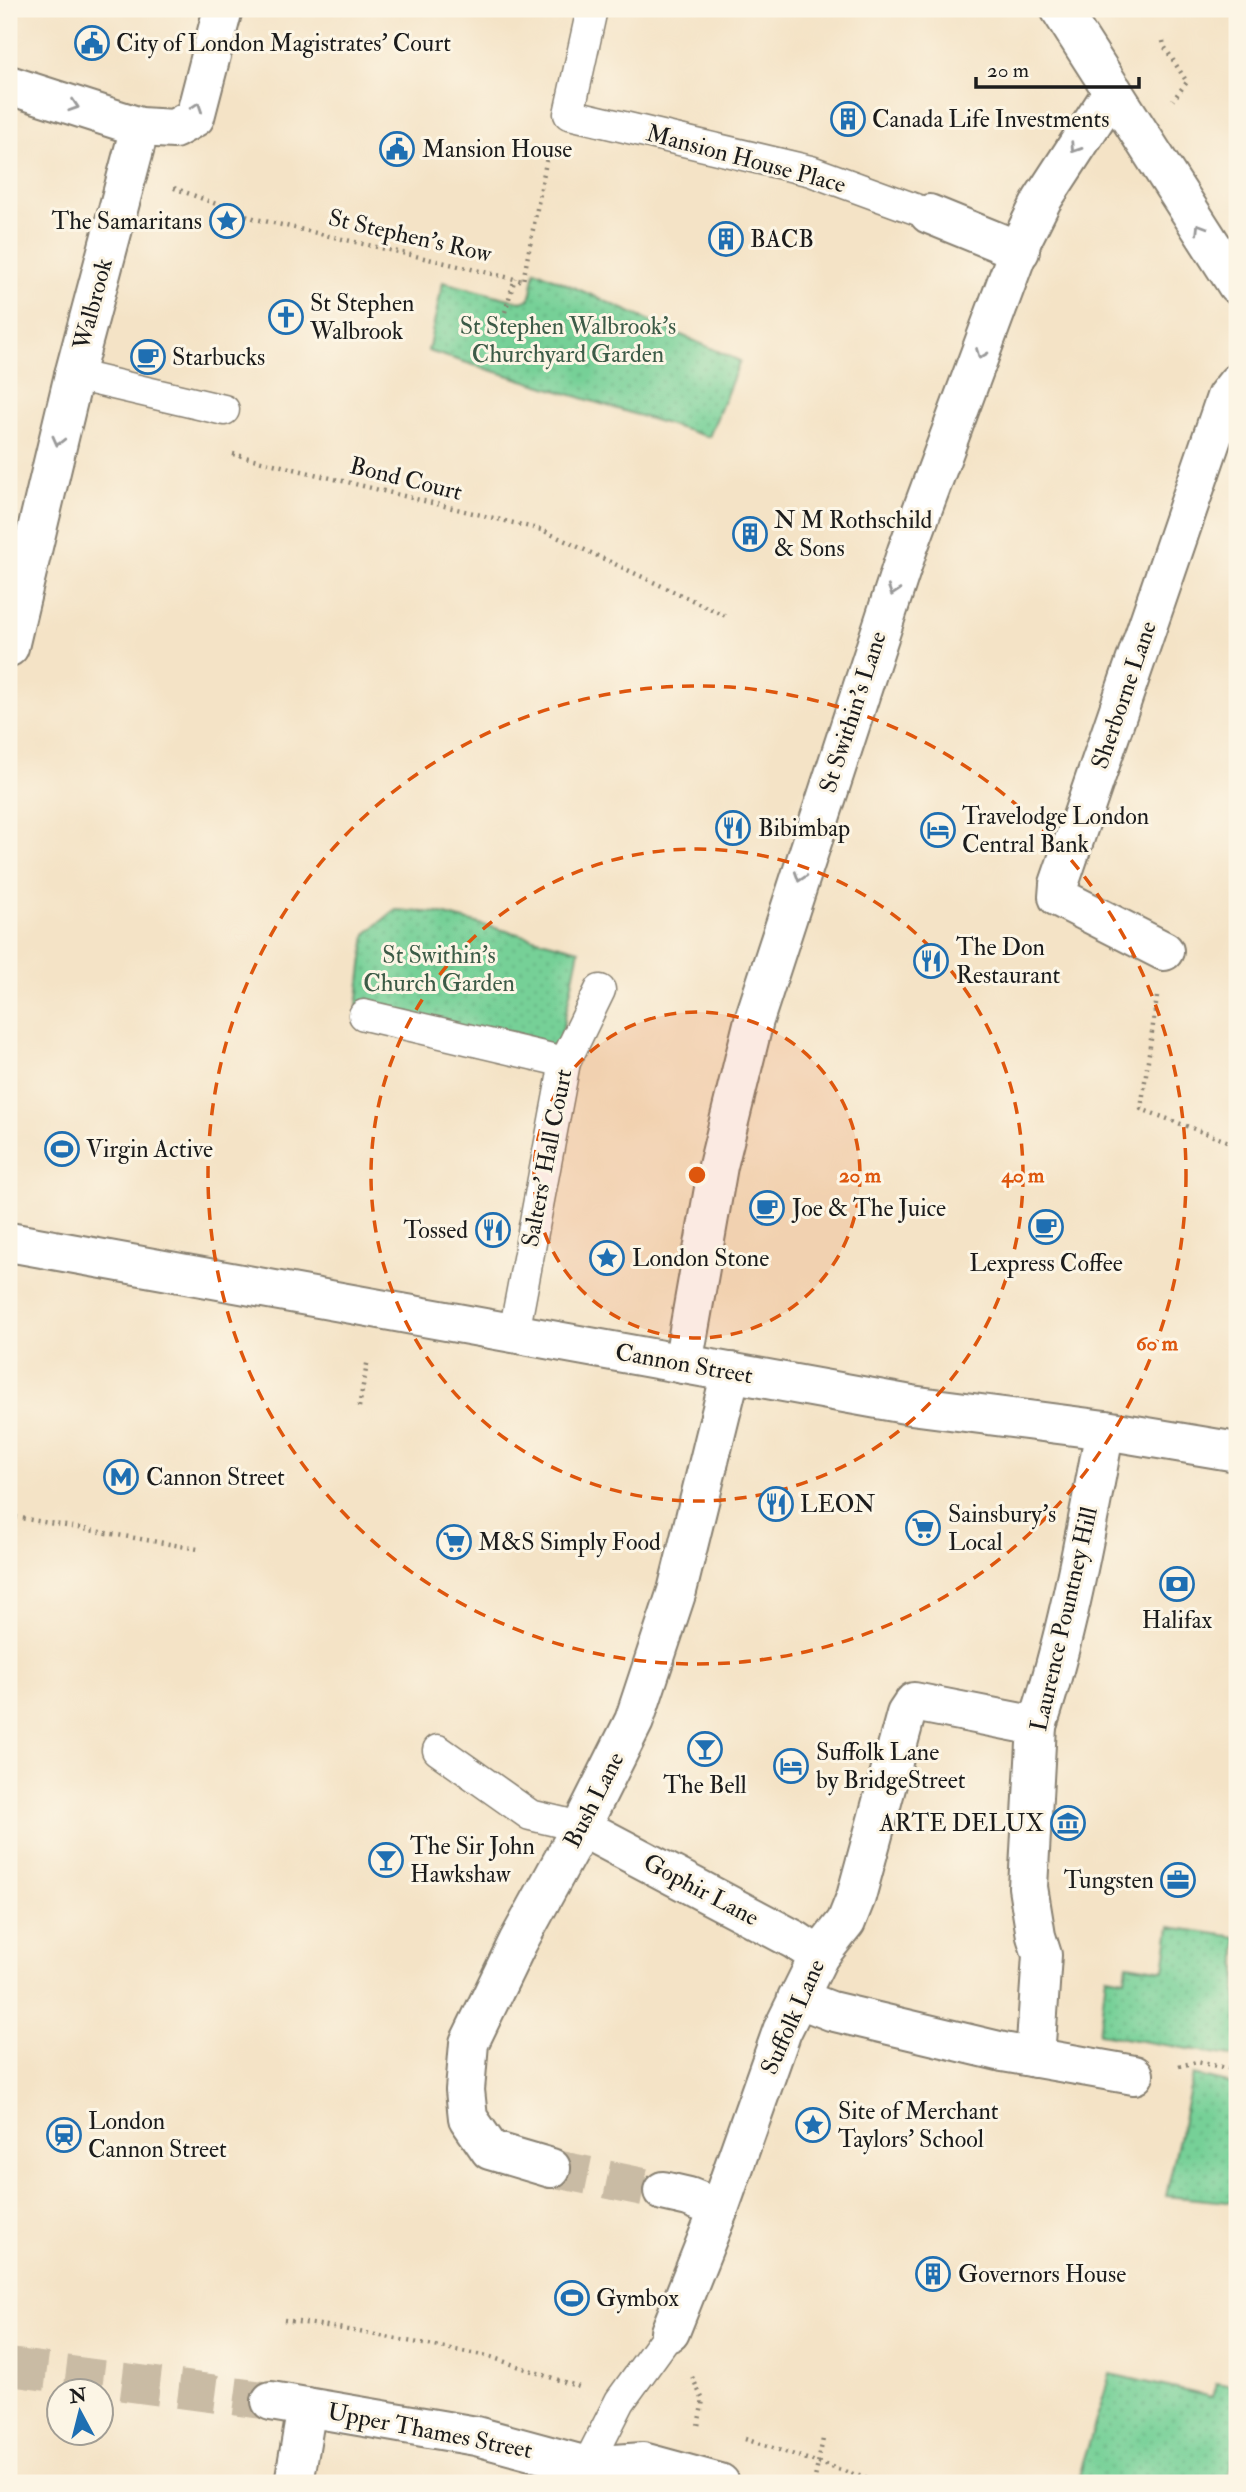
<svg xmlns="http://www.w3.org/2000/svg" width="1246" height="2492" viewBox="0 0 1246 2492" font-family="'IM FELL Double Pica',serif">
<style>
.garden{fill:url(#garden-dots);stroke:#49765a;stroke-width:2}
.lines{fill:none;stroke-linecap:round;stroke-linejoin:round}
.minor-tunnel{stroke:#c9bba4;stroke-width:38;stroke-dasharray:38 19;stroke-linecap:butt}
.primary-tunnel{stroke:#c9bba4;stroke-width:38;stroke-dasharray:38 19;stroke-linecap:butt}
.service-casing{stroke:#888071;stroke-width:33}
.pedestrian-casing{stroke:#888071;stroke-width:42}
.minor-casing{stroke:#888071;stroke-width:42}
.tertiary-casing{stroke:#888071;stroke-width:42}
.primary-casing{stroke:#888071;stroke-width:42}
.path{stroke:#888071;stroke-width:4.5;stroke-dasharray:2 5;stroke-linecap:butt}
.service{stroke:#fff;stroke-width:30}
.pedestrian{stroke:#fff;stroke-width:38}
.minor{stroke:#fff;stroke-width:38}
.tertiary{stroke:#fff;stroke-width:38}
.primary{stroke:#fff;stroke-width:38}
.path-bridge{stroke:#888071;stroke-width:4.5;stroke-dasharray:2 5;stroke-linecap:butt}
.oneway{stroke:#999}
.ring{fill:none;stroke:#de560d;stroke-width:3.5;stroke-dasharray:12 9}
.labels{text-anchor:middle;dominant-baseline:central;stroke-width:6;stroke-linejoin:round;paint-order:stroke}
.poi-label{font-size:24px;fill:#1c1c1c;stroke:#fcf5e5;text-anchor:start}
.street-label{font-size:24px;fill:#1c1c1c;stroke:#fcf5e5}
.park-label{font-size:24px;fill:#3c5b47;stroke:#fcf5e5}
.centre{fill:#de560d;stroke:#fcf5e5;stroke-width:3.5}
.ring-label{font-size:21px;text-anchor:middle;font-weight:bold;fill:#de560d;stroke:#fcf5e5;stroke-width:6;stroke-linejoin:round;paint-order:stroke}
</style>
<defs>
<pattern id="garden-dots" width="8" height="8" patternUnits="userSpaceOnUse" patternTransform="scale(1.75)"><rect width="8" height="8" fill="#76d097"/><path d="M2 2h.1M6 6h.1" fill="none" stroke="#66b282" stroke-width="1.8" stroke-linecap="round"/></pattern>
</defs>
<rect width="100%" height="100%" fill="#fcf5e5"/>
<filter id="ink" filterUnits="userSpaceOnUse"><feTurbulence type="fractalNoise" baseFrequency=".0143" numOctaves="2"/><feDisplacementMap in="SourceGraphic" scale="14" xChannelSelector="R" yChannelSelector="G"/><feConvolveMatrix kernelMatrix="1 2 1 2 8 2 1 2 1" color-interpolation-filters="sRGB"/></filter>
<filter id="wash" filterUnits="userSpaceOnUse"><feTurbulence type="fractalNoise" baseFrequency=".00686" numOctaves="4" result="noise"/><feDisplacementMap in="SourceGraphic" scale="28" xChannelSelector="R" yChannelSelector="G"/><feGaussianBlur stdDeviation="1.57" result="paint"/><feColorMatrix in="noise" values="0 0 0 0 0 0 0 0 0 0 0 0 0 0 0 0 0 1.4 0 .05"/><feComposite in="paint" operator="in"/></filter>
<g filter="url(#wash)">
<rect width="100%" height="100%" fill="#f4e3c6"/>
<g class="garden">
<polygon points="535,270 740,361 709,437 428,351 443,282 521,302 530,299"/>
<polygon points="395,910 438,913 579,950 558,1051 357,1006 366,934"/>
<polygon points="1170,1927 1237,1937 1237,2057 1099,2034 1106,1976 1125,1979 1127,1964 1164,1970"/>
<polygon points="1193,2075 1237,2085 1237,2203 1166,2196"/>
<polygon points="1110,2374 1212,2397 1216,2383 1237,2387 1237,2430 1228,2483 1077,2483"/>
</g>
</g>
<g filter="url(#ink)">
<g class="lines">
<polyline class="minor-tunnel" points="551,2168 663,2191"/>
<polyline class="primary-tunnel" points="9,2367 271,2401"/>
<g class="service-casing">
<g id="service">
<polyline points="592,9 569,114 811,171 929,214"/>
<polyline points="74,375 224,410"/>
<polyline points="364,1015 565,1062"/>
<polyline points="514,1333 565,1062 600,990"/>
<polyline points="438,1750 530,1815 581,1827"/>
<polyline points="587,2466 620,2401 670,2332"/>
</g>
</g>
<g class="pedestrian-casing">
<g id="pedestrian">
<polyline points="929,214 1020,251"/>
<polyline points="9,647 74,375"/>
<path d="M1037,1726c32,-96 49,-197 68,-296"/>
</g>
</g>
<g class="minor-casing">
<g id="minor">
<polyline points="9,85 140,127 174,129 195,117 223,9"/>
<polyline points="74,375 140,127"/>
<polyline points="1164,951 1058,897 1059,884 1226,397 1237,383"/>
<polyline points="683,1364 718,1166 754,1020 907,551 1023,238 1042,200 1113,91"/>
<polyline points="581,1827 795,1940 819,1956"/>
<polyline points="797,1998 831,2011 1003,2052 1134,2075"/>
<polyline points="551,2168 490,2150 468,2118 465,2090 469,2043 518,1942 581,1827 634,1721 677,1591 731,1372"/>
<polyline points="663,2191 689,2197 719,2209"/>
<polyline points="670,2332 719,2209 782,2031 819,1956 846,1922 856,1897 906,1714 914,1702 1037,1726 1028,1887 1036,1936 1042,1955 1035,2058"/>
<polyline points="294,2483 307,2407"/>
</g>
</g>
<g class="tertiary-casing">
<g id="tertiary">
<polyline points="1060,9 1237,285"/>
<polyline points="9,1242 911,1405 1105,1430 1237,1452"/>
</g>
</g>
<g class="primary-casing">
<polyline id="primary" points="271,2401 476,2436 587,2466 643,2462 720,2483"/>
</g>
<g class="path">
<polyline points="1163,41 1164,46 1187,82 1173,100"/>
<polyline points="174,188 256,219 523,281 548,152"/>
<polyline points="505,312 515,278"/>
<polyline points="233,454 542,530 726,616"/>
<polyline points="1157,997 1141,1109 1237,1145"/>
<polyline points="359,1407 368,1359"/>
<polyline points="9,1516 198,1549"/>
<polyline points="1179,2066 1197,2062 1237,2070"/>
<polyline points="284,2320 327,2326 488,2356 579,2387"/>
<polyline points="692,2377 703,2400 698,2426"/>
<polyline points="745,2439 881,2483"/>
</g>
<use href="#service" class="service"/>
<use href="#pedestrian" class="pedestrian"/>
<use href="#minor" class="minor"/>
<use href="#tertiary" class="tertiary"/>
<use href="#primary" class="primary"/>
<polyline class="path-bridge" points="814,2483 823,2439"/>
</g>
<defs><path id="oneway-chevron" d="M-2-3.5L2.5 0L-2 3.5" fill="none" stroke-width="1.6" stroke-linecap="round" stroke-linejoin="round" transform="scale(1.75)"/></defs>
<g class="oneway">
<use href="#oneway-chevron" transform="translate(74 106) rotate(18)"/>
<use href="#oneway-chevron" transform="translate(197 107) rotate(-71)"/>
<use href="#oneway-chevron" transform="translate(1075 148) rotate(123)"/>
<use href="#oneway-chevron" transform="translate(1200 228) rotate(-122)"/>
<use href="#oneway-chevron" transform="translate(981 354) rotate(111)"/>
<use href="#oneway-chevron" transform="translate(58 441) rotate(104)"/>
<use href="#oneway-chevron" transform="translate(893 591) rotate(108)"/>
<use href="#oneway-chevron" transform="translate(800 877) rotate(108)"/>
</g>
</g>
<circle cx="697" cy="1175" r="163" fill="#de560d" fill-opacity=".12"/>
<g class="ring">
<circle cx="697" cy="1175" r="163"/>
<circle cx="697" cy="1175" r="326"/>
<circle cx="697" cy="1175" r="489"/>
</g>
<defs>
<g id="civic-ring" transform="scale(1.75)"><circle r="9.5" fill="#fcf5e5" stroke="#1f6fb2" stroke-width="1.5"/><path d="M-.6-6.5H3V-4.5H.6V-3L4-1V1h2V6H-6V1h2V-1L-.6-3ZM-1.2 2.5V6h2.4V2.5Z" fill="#1f6fb2"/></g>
<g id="building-ring" transform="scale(1.75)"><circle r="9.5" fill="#fcf5e5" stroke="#1f6fb2" stroke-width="1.5"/><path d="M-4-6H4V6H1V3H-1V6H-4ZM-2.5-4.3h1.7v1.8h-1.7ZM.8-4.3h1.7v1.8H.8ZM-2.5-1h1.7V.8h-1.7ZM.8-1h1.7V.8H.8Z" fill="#1f6fb2"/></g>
<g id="sight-ring" transform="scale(1.75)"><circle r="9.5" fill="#fcf5e5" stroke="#1f6fb2" stroke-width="1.5"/><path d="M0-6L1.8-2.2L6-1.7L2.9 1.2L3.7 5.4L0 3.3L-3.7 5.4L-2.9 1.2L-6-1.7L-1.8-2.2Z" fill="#1f6fb2"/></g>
<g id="church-ring" transform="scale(1.75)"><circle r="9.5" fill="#fcf5e5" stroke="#1f6fb2" stroke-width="1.5"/><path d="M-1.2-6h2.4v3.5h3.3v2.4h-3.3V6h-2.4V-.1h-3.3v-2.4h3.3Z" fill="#1f6fb2"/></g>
<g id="cafe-ring" transform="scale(1.75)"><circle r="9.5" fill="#fcf5e5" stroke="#1f6fb2" stroke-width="1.5"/><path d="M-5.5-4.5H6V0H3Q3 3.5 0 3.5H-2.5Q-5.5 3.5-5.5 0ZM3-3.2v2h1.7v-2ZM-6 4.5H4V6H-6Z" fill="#1f6fb2"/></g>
<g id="restaurant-ring" transform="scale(1.75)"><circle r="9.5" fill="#fcf5e5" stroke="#1f6fb2" stroke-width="1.5"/><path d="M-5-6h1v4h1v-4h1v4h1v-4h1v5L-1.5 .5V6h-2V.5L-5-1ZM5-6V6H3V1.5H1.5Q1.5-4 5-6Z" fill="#1f6fb2"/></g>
<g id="hotel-ring" transform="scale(1.75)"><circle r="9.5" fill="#fcf5e5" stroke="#1f6fb2" stroke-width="1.5"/><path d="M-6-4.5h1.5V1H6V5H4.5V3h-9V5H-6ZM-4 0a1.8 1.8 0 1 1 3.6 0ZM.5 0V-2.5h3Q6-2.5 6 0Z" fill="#1f6fb2"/></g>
<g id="stadium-ring" transform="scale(1.75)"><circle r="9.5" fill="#fcf5e5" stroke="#1f6fb2" stroke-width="1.5"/><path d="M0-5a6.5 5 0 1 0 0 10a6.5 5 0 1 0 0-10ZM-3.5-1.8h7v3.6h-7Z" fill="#1f6fb2"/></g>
<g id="metro-ring" transform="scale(1.75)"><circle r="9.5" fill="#fcf5e5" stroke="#1f6fb2" stroke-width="1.5"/><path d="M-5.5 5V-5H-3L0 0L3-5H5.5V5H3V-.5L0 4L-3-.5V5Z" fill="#1f6fb2"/></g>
<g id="supermarket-ring" transform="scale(1.75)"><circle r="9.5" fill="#fcf5e5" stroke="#1f6fb2" stroke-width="1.5"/><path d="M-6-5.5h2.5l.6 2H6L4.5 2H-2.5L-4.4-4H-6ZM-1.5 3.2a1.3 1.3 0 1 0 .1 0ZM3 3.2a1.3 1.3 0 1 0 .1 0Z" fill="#1f6fb2"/></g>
<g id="bank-ring" transform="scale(1.75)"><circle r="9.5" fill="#fcf5e5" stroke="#1f6fb2" stroke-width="1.5"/><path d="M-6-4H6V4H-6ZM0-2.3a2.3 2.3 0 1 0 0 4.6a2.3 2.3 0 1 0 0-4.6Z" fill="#1f6fb2"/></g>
<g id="bar-ring" transform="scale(1.75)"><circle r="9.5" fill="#fcf5e5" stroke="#1f6fb2" stroke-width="1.5"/><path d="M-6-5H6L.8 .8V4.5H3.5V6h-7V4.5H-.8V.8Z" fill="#1f6fb2"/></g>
<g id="museum-ring" transform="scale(1.75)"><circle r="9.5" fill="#fcf5e5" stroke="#1f6fb2" stroke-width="1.5"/><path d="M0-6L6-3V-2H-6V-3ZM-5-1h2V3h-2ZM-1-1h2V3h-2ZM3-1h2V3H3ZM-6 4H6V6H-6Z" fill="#1f6fb2"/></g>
<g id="office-ring" transform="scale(1.75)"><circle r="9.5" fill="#fcf5e5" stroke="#1f6fb2" stroke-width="1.5"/><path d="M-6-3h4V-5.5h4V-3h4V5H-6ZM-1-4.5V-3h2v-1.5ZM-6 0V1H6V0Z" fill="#1f6fb2"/></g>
<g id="station-ring" transform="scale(1.75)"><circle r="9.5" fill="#fcf5e5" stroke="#1f6fb2" stroke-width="1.5"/><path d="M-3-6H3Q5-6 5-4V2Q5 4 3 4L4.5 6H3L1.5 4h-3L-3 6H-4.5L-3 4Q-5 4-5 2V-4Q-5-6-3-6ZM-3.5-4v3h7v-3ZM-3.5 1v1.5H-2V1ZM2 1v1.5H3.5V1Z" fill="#1f6fb2"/></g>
</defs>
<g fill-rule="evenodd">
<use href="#civic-ring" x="92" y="43"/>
<use href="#building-ring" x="848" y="119"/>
<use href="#civic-ring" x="397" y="149"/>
<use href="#sight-ring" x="227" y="221"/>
<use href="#building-ring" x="726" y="239"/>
<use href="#church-ring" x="286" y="317"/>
<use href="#cafe-ring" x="148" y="357"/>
<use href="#building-ring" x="750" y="534"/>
<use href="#restaurant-ring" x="733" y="828"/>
<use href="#hotel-ring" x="938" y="830"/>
<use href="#restaurant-ring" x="931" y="961"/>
<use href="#stadium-ring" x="62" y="1149"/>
<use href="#cafe-ring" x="767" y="1208"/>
<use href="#cafe-ring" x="1046" y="1227"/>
<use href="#restaurant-ring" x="493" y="1230"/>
<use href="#sight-ring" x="607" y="1258"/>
<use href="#metro-ring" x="121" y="1477"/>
<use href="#restaurant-ring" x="776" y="1504"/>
<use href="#supermarket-ring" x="923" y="1528"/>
<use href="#supermarket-ring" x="454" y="1542"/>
<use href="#bank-ring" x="1177" y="1584"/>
<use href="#bar-ring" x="705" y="1749"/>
<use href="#hotel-ring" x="791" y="1766"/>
<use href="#museum-ring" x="1068" y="1823"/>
<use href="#bar-ring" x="386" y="1860"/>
<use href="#office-ring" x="1178" y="1880"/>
<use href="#sight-ring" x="813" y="2125"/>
<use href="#station-ring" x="64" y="2135"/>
<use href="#building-ring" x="933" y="2274"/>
<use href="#stadium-ring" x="572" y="2298"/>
</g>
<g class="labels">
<g class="poi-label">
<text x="116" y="43">City of London Magistrates' Court</text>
<text x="872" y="119">Canada Life Investments</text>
<text x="422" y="149">Mansion House</text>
<text x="202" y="221" text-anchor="end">The Samaritans</text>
<text x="750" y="239">BACB</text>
<text x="310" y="303">St Stephen<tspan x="310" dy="28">Walbrook</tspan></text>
<text x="172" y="357">Starbucks</text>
<text x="774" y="520">N M Rothschild<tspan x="774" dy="28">&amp; Sons</tspan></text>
<text x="962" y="816">Travelodge London<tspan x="962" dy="28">Central Bank</tspan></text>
<text x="758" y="828">Bibimbap</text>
<text x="956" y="947">The Don<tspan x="956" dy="28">Restaurant</tspan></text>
<text x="86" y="1149">Virgin Active</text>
<text x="792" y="1208">Joe &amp; The Juice</text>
<text x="468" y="1230" text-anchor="end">Tossed</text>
<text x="632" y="1258">London Stone</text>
<text x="1046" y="1263" text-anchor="middle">Lexpress Coffee</text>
<text x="146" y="1477">Cannon Street</text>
<text x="800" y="1504">LEON</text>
<text x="948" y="1514">Sainsbury's<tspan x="948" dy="28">Local</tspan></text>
<text x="478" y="1542">M&amp;S Simply Food</text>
<text x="1177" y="1620" text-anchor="middle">Halifax</text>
<text x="816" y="1752">Suffolk Lane<tspan x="816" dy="28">by BridgeStreet</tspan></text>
<text x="705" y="1785" text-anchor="middle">The Bell</text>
<text x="1044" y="1823" text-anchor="end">ARTE DELUX</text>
<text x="410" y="1846">The Sir John<tspan x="410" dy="28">Hawkshaw</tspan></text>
<text x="1154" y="1880" text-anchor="end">Tungsten</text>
<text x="838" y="2111">Site of Merchant<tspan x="838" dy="28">Taylors' School</tspan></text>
<text x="88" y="2121">London<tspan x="88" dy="28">Cannon Street</tspan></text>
<text x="958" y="2274">Governors House</text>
<text x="596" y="2298">Gymbox</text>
</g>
<g class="street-label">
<text transform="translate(746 159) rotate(15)">Mansion House Place</text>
<text transform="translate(410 236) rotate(13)">St Stephen's Row</text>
<text transform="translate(93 304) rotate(-75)">Walbrook</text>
<text transform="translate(406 479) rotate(14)">Bond Court</text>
<text transform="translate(1124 695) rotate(-71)">Sherborne Lane</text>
<text transform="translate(853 712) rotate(-72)">St Swithin's Lane</text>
<text transform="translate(547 1158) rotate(-79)">Salters' Hall Court</text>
<text transform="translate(684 1364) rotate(10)">Cannon Street</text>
<text transform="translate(1064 1619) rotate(-77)">Laurence Pountney Hill</text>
<text transform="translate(594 1800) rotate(-63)">Bush Lane</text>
<text transform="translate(701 1890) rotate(28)">Gophir Lane</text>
<text transform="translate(793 2017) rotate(-66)">Suffolk Lane</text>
<text transform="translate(430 2431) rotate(11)">Upper Thames Street</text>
</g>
<g class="park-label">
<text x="568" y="326">St Stephen Walbrook's<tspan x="568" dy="28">Churchyard Garden</tspan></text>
<text x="439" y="955">St Swithin's<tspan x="439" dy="28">Church Garden</tspan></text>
</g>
</g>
<circle cx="697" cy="1175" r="10" class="centre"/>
<g class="ring-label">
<text x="860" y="1182">20 m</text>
<text x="1023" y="1182">40 m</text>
<text x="1157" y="1350">60 m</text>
</g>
<rect width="1246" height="2492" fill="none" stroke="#fcf5e5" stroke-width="35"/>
<g transform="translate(80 2412) rotate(353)"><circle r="33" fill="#fcf5e5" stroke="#a29e95" stroke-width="2"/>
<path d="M0-5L12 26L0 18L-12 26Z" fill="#1f6fb2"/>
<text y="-10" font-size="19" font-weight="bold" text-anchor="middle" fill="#1c1c1c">N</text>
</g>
<path d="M976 77v10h163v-10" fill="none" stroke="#1c1c1c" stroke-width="3.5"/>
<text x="987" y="77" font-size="21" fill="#1c1c1c" stroke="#fcf5e5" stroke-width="5" paint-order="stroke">20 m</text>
</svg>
